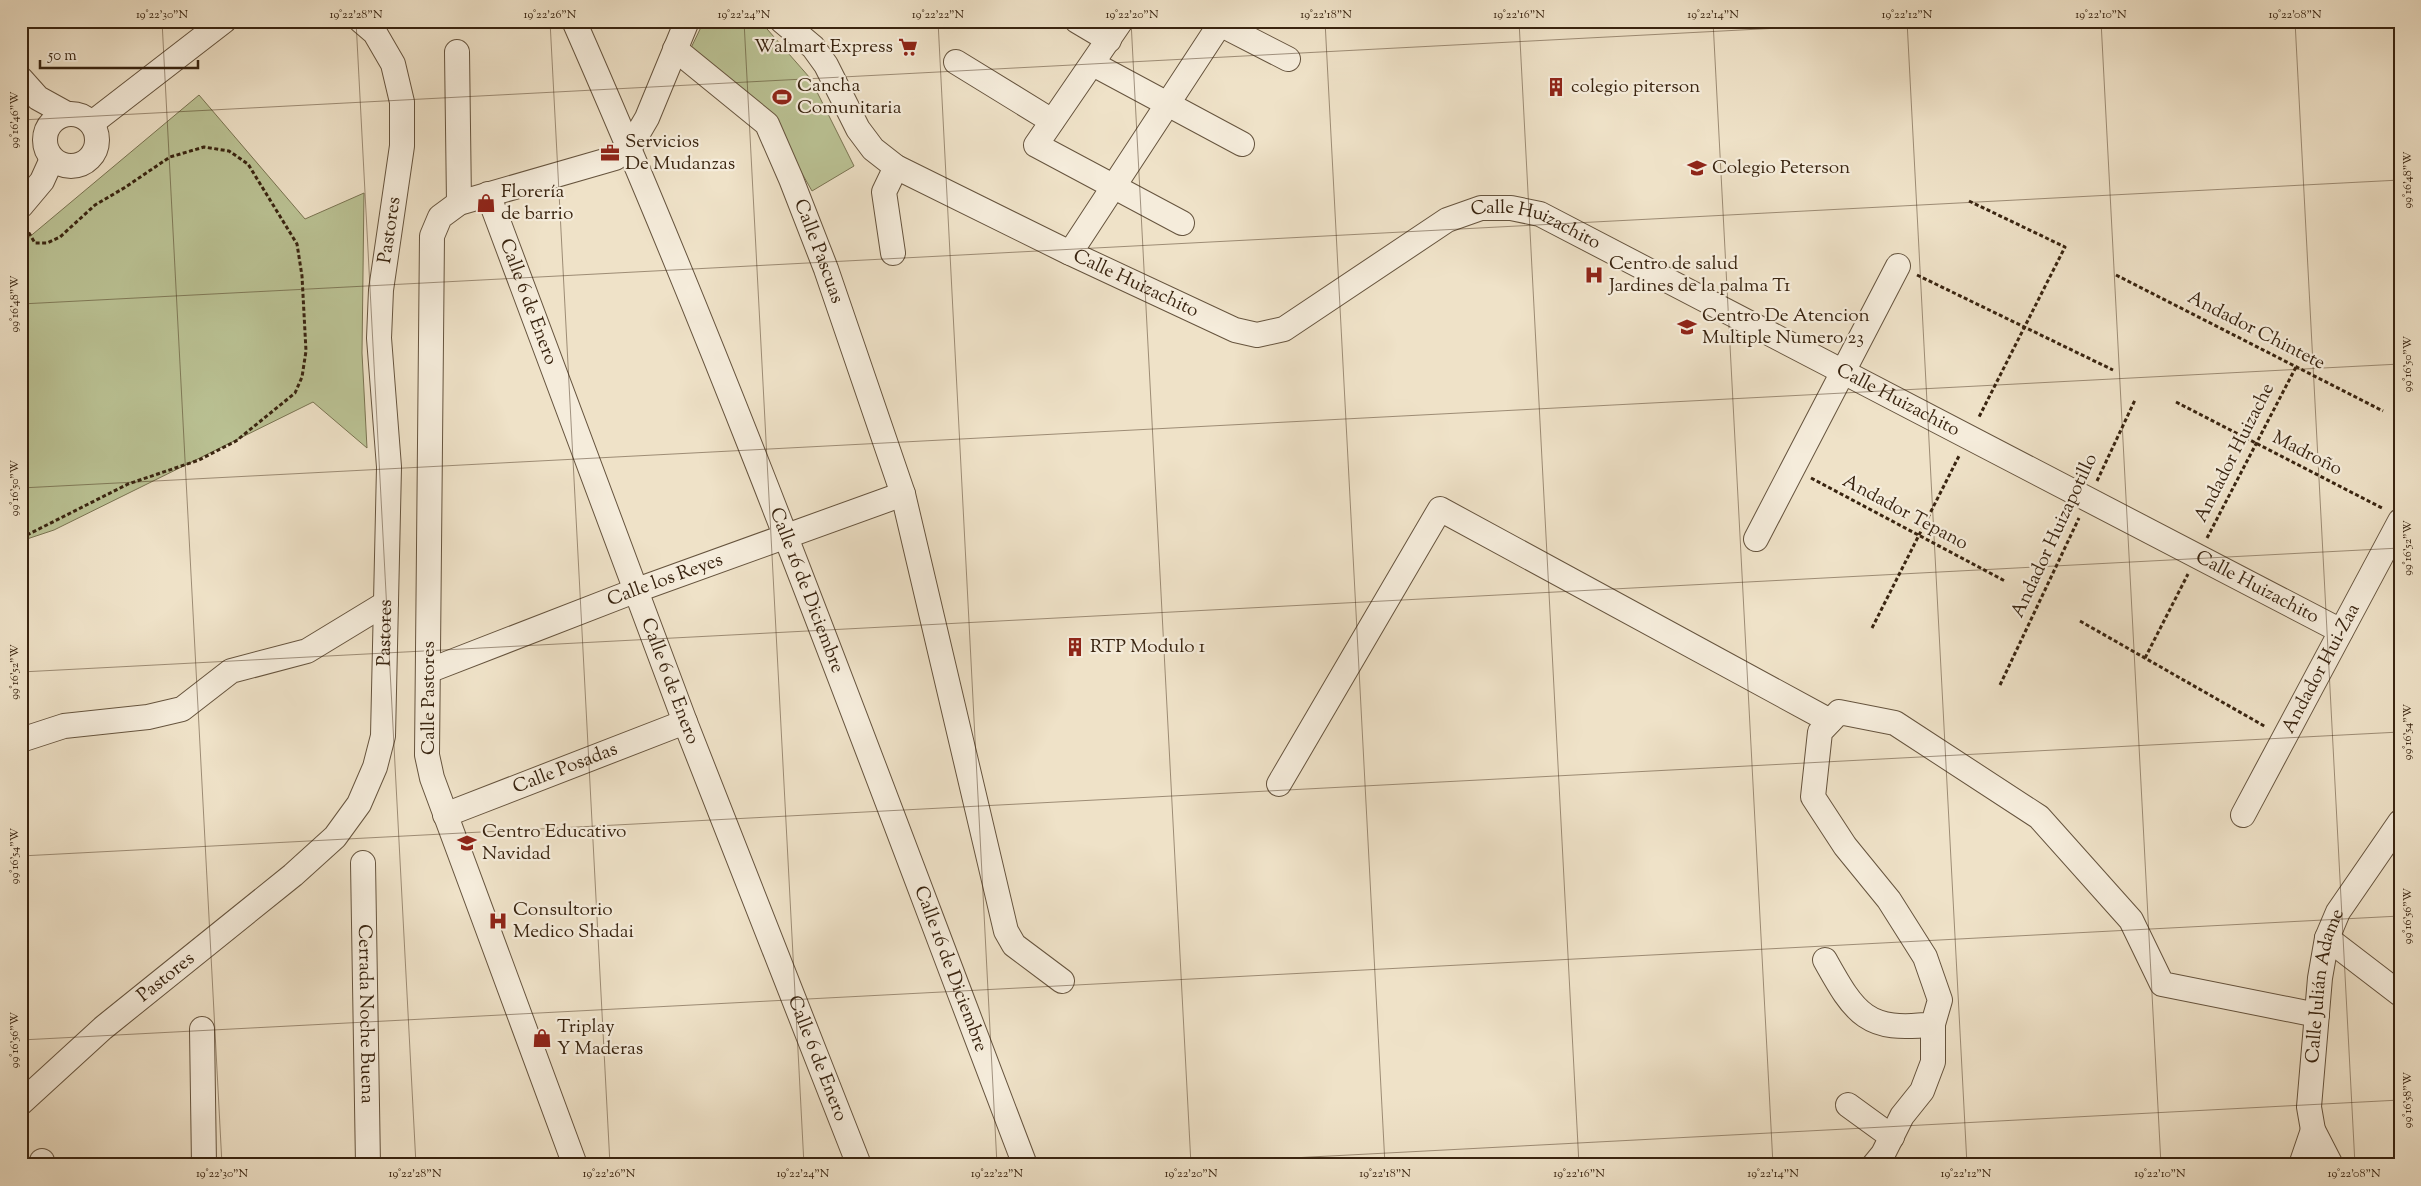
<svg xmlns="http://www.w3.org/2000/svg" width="2421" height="1186" viewBox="0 0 2421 1186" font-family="'Sorts Mill Goudy',serif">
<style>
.green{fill:#bbc395;stroke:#7a7452}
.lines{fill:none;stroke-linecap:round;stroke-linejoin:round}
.minor-casing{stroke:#66543e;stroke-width:26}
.path{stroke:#392410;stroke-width:3;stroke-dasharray:4 2.5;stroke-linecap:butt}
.minor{stroke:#f5ecdb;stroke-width:24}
.ticks{fill:none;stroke:#392410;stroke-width:1;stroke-opacity:0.45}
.labels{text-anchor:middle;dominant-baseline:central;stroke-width:4.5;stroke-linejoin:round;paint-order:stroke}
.poi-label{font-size:19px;fill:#392410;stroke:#f5ecdb;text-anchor:start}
.street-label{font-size:19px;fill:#392410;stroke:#f5ecdb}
.neatline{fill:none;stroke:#392410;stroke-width:2}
.ticks-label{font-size:12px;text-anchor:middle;fill:#392410}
</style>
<rect width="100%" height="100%" fill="#efe2c8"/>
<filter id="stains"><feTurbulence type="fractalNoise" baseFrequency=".004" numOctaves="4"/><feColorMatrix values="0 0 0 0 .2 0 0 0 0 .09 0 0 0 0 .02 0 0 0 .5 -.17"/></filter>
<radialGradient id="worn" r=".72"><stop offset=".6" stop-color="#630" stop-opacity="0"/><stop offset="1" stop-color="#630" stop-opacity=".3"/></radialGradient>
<g class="green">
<polygon points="704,21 760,21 810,78 854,166 812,191 770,117 688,54"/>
<polygon points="199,95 305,219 364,193 362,353 367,448 313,402 54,530 21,541 21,244"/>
</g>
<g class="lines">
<g class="minor-casing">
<g id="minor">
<path id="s1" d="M574,21c165,375 305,762 451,1144"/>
<path id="s2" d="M782,21l31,26 13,18 32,64 15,20 23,18 174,86 165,77 22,5 27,-6 163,-109 34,-12h30l29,6 801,417"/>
<polyline points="1077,21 1109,40"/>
<polyline points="1121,21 1036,145 1182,223"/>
<polyline points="1214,21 1288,59"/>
<path id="s3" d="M675,49l92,75 24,55 35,90 77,225 103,437 8,14 48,36"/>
<polyline points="457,52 459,203"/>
<polyline points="956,62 1052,121"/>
<polyline points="1093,64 1242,144"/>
<polyline points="21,79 38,98 67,114"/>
<circle cx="71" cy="140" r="26"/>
<polyline points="92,123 224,21"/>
<path id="s4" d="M488,194l197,528 174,443"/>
<polyline points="21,206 42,181 52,159"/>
<polyline points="893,253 884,192 896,167"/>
<polyline points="1070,253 1220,24"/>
<polyline points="1756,539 1898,266"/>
<path id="s5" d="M428,671l209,-81 266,-96"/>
<polyline points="21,740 64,726 148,717 182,709 231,671 307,651 386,603"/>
<polyline points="1279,784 1440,509 1830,721"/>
<path id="s6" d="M445,815l240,-93"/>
<path id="s7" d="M2243,815l157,-294"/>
<path id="s8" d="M363,863l5,302"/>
<polyline points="2327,938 2400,994"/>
<path d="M1825,960c30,54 42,73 108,64l7,-24 -15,-43 -36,-57 -44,-54 -32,-49 7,-65 19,-20 56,11 144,94 92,103 31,64 155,31"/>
<polyline points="202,1029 204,1165"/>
<path id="s9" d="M21,1103l82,-75 190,-153 42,-38 24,-33 16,-37 8,-31 6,-269 -10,-129 2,-48 21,-144v-44l-9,-38 -18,-31 -14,-12"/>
<polyline points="1848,1105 1892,1137"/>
<polyline points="42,1161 42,1165"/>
<polyline points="575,1165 432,778 427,755 432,236 440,217 459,203 615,158 630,147 647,118 687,21"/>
<polyline points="1874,1165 1883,1154 1902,1116 1922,1091 1933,1062 1933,1024"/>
<polyline points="2301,1165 2313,1130"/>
<path id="s10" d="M2331,1165l-18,-35 -4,-23 11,-129 7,-40 11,-26 62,-90"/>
</g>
</g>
<g class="path">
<polyline points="1969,201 2065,247 1979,417"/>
<polyline points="1917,275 2113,370"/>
<polyline points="2116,275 2383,411"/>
<polyline points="2176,402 2382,508"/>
<polyline points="1811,478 2005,581"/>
<polyline points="2097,481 2135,400"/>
<polyline points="21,538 128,484 199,460 236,441 295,393 302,377 306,351 302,276 297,244 248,164 229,151 204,147 170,157 124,188 95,205 60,237 47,243 35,243 26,228"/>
<polyline points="2207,538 2296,367"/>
<polyline points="2080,621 2266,727"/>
<polyline points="1872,628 1959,456"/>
<polyline points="2145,658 2188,574"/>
<polyline points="2000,685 2079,518"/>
</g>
<use href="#minor" class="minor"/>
</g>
<path class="ticks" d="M162,21l60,1144M356,21l60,1144M550,21l60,1144M744,21l60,1144M938,21l59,1144M1131,21l60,1144M1325,21l60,1144M1519,21l60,1144M1713,21l60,1144M1907,21l60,1144M2101,21l60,1144M2295,21l60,1144M21,120l1892,-99M21,304l2379,-124M21,488l2379,-124M21,672l2379,-124M21,856l2379,-124M21,1034l7,131M21,1040l2379,-124M1158,1165l1242,-65"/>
<defs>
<g id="supermarket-bare" transform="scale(1.5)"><path d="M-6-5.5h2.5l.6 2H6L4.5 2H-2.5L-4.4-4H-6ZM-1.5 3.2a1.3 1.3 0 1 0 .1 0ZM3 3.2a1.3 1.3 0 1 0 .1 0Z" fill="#8f2418" stroke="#f5ecdb" stroke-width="2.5" paint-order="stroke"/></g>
<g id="building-bare" transform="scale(1.5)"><path d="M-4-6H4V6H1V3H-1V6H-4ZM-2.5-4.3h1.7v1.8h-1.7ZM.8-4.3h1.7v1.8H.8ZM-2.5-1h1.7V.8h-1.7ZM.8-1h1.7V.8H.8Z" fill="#8f2418" stroke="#f5ecdb" stroke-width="2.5" paint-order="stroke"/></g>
<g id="stadium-bare" transform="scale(1.5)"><path d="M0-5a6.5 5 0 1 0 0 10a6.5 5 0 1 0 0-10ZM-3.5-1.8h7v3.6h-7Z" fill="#8f2418" stroke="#f5ecdb" stroke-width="2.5" paint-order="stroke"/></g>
<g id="office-bare" transform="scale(1.5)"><path d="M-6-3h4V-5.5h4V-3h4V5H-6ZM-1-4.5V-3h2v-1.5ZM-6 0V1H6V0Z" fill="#8f2418" stroke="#f5ecdb" stroke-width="2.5" paint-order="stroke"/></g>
<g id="school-bare" transform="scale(1.5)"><path d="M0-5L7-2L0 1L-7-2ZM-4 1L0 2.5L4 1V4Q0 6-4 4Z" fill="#8f2418" stroke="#f5ecdb" stroke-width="2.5" paint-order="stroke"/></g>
<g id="shop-bare" transform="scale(1.5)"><path d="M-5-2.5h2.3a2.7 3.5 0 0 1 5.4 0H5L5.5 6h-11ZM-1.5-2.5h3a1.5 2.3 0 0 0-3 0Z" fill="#8f2418" stroke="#f5ecdb" stroke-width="2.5" paint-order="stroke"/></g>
<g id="hospital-bare" transform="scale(1.5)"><path d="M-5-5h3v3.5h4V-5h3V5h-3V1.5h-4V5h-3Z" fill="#8f2418" stroke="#f5ecdb" stroke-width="2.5" paint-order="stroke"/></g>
</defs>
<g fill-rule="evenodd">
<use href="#supermarket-bare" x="908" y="47"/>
<use href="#building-bare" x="1556" y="87"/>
<use href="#stadium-bare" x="782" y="97"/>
<use href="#office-bare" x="610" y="153"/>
<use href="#school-bare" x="1697" y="168"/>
<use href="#shop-bare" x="486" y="203"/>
<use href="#hospital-bare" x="1594" y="275"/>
<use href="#school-bare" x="1687" y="327"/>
<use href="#building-bare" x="1075" y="647"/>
<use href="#school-bare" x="467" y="843"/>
<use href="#hospital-bare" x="498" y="921"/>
<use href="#shop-bare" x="542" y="1038"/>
</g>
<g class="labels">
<g class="poi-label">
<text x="893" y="47" text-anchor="end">Walmart Express</text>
<text x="797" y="86">Cancha<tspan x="797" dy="22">Comunitaria</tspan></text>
<text x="1571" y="87">colegio piterson</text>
<text x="625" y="142">Servicios<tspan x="625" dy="22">De Mudanzas</tspan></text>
<text x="1712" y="168">Colegio Peterson</text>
<text x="501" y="192">Florería<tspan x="501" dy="22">de barrio</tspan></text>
<text x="1609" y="264">Centro de salud<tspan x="1609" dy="22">Jardines de la palma T1</tspan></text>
<text x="1702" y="316">Centro De Atencion<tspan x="1702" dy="22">Multiple Numero 23</tspan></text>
<text x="1090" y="647">RTP Modulo 1</text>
<text x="482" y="832">Centro Educativo<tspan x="482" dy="22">Navidad</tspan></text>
<text x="513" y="910">Consultorio<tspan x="513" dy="22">Medico Shadai</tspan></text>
<text x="557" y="1027">Triplay<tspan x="557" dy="22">Y Maderas</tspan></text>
</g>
<g class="street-label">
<text stroke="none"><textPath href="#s9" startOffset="1032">Pastores</textPath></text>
<text stroke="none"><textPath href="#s2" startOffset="905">Calle Huizachito</textPath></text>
<text stroke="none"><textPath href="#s3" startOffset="256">Calle Pascuas</textPath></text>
<text stroke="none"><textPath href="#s2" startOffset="455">Calle Huizachito</textPath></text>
<text stroke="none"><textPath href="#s4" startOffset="115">Calle 6 de Enero</textPath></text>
<text transform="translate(2256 331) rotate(27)">Andador Chintete</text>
<text stroke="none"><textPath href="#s2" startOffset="1310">Calle Huizachito</textPath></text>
<text transform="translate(2235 453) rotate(-63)">Andador Huizache</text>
<text transform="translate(2307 454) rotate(27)">Madroño</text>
<text transform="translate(1905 513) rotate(28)">Andador Tepano</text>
<text transform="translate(2055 536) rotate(-65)">Andador Huizapotillo</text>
<text stroke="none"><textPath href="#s5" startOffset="254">Calle los Reyes</textPath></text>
<text stroke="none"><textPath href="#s2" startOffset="1715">Calle Huizachito</textPath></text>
<text stroke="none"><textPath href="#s1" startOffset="615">Calle 16 de Diciembre</textPath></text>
<text stroke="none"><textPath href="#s9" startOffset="628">Pastores</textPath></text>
<text stroke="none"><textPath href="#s7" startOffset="166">Andador Hui-Zaa</textPath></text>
<text stroke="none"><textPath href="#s4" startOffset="520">Calle 6 de Enero</textPath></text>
<text transform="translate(429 698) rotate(-90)">Calle Pastores</text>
<text stroke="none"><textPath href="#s6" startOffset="129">Calle Posadas</textPath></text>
<text stroke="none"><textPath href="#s1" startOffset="1020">Calle 16 de Diciembre</textPath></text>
<text stroke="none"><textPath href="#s9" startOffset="192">Pastores</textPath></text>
<text stroke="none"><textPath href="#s10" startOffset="185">Calle Julián Adame</textPath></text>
<text stroke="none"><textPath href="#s8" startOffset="151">Cerrada Noche Buena</textPath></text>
<text stroke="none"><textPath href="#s4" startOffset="925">Calle 6 de Enero</textPath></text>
</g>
</g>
<rect width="2421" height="1186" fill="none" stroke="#efe2c8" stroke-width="55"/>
<path d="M40 60v8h158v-8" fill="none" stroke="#392410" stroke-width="2.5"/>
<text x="48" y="60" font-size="15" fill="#392410" stroke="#f5ecdb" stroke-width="4" paint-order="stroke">50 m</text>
<rect x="28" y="28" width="2366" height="1130" class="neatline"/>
<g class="ticks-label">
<text x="162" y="18">19°22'30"N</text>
<text x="356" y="18">19°22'28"N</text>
<text x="550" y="18">19°22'26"N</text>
<text x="744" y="18">19°22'24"N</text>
<text x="938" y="18">19°22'22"N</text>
<text x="1132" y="18">19°22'20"N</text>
<text x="1326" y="18">19°22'18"N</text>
<text x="1519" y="18">19°22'16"N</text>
<text x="1713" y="18">19°22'14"N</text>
<text x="1907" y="18">19°22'12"N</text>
<text x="2101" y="18">19°22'10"N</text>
<text x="2295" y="18">19°22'08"N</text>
<text transform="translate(14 120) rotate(-90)" y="4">99°16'46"W</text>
<text transform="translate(2407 180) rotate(-90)" y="4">99°16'48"W</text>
<text transform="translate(14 304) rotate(-90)" y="4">99°16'48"W</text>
<text transform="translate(2407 364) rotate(-90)" y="4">99°16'50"W</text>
<text transform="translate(14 488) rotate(-90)" y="4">99°16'50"W</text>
<text transform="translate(2407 548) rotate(-90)" y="4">99°16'52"W</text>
<text transform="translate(14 672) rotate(-90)" y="4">99°16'52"W</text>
<text transform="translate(2407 732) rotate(-90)" y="4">99°16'54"W</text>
<text transform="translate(14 856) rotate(-90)" y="4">99°16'54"W</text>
<text transform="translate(2407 916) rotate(-90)" y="4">99°16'56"W</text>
<text transform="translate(14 1040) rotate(-90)" y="4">99°16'56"W</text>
<text transform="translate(2407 1100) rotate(-90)" y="4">99°16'58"W</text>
<text x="222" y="1177">19°22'30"N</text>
<text x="415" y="1177">19°22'28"N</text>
<text x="609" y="1177">19°22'26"N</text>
<text x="803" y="1177">19°22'24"N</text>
<text x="997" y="1177">19°22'22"N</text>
<text x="1191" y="1177">19°22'20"N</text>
<text x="1385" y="1177">19°22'18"N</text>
<text x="1579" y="1177">19°22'16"N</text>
<text x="1773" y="1177">19°22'14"N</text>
<text x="1966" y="1177">19°22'12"N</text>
<text x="2160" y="1177">19°22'10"N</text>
<text x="2354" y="1177">19°22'08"N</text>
</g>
<rect width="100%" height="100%" filter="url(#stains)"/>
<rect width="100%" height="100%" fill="url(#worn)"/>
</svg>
